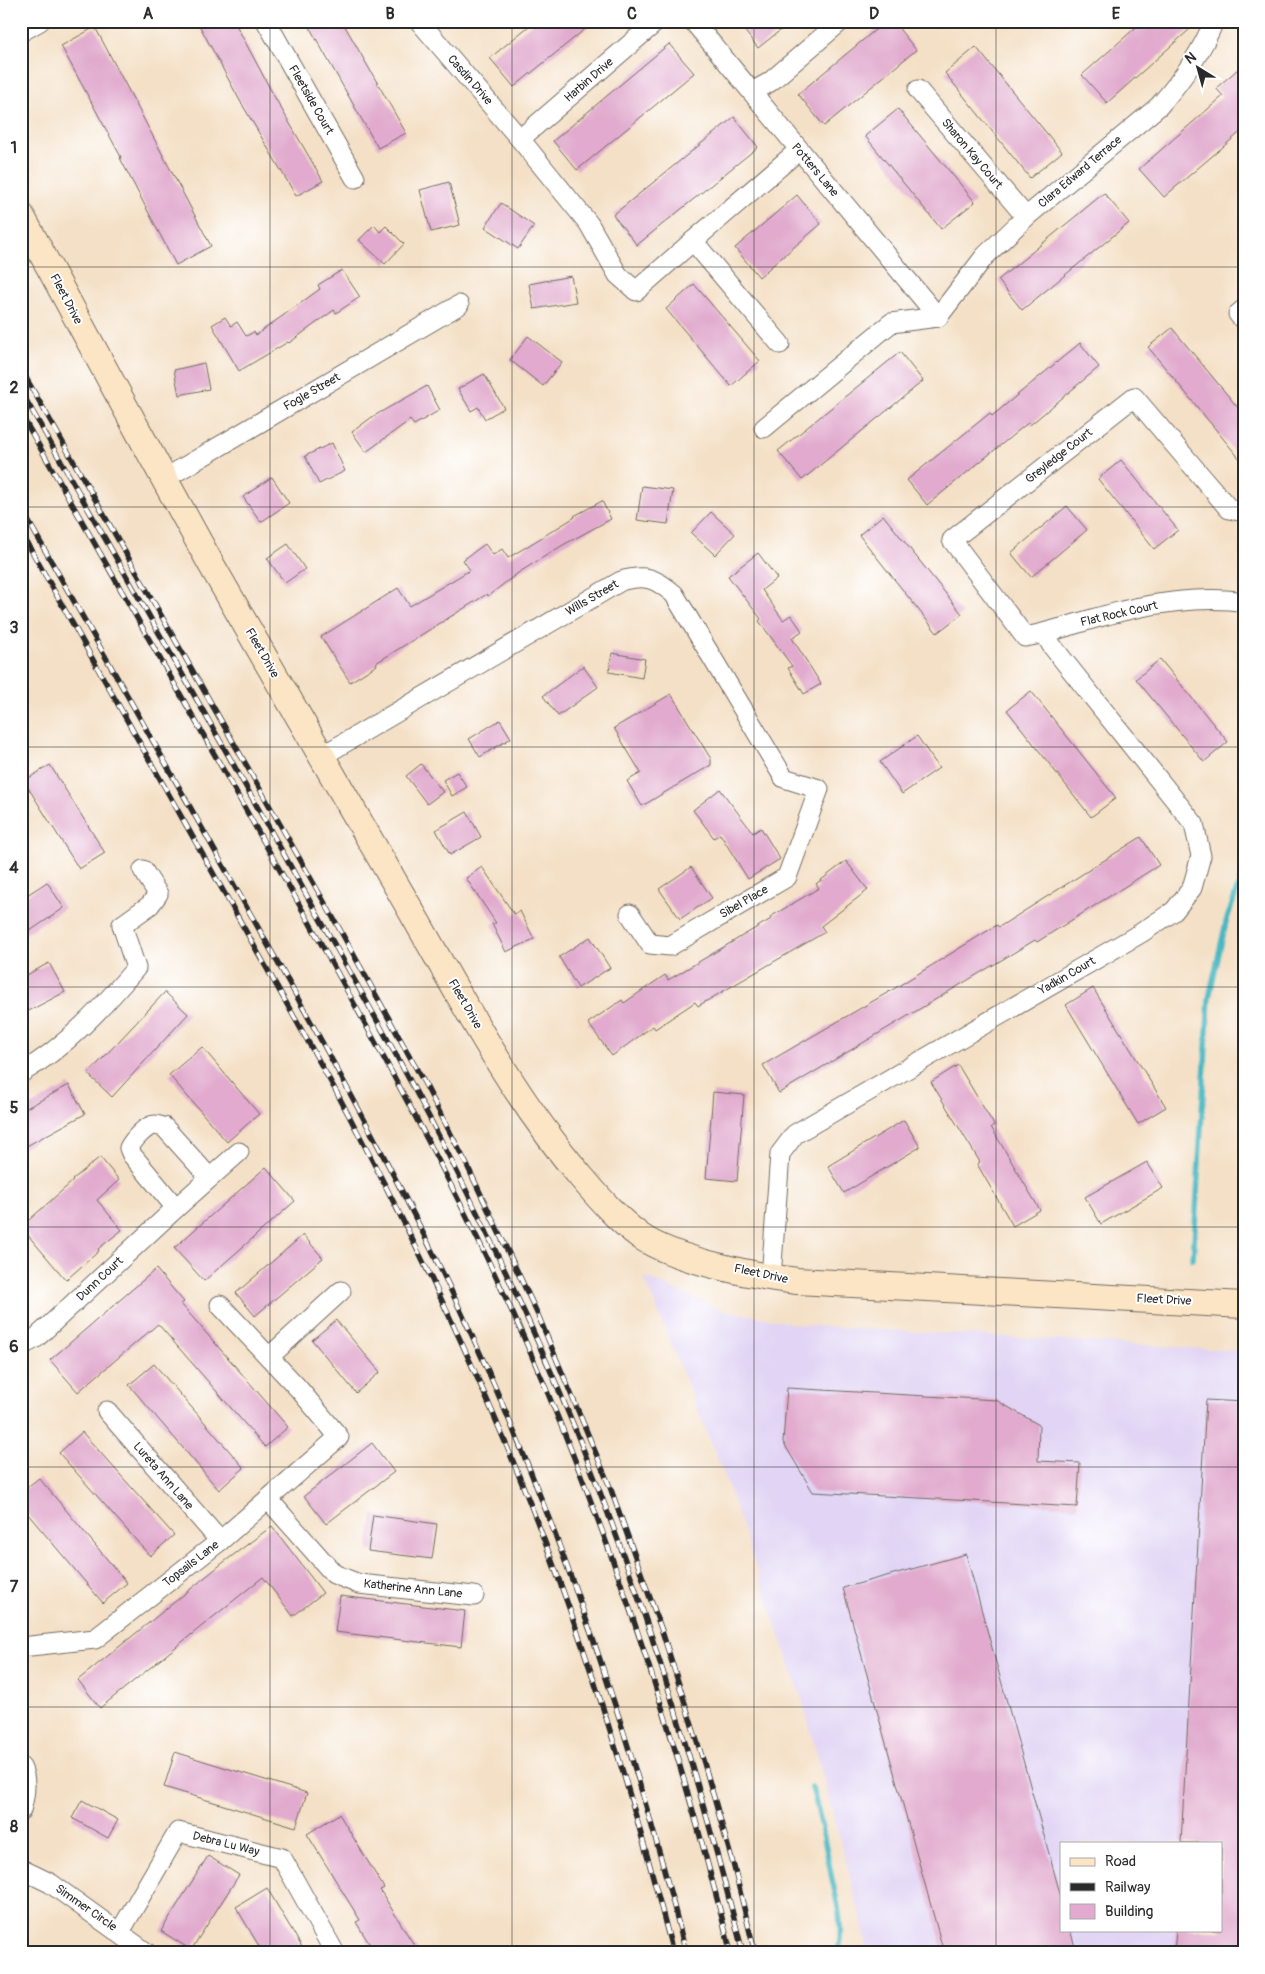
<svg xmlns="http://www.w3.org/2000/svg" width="1265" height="1974" viewBox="0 0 1265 1974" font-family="Pangolin,sans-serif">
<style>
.built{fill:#e1d4f4;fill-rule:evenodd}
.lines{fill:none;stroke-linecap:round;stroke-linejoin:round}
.stream{stroke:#4ab8c3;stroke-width:5.5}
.building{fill:#e1aace}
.street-casing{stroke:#716a61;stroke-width:21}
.secondary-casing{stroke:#716a61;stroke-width:28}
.street{stroke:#fff;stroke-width:19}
.secondary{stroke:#fce5c4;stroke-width:26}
.rail-casing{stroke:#2b2b2b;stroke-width:5.5}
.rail{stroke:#fff;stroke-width:4;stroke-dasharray:11;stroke-linecap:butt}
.grid{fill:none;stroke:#2b2b2b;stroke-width:1;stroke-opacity:0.55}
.labels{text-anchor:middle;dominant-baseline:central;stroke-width:4;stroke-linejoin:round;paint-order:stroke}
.street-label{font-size:12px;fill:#2b2b2b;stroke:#fff}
.neatline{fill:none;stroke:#2b2b2b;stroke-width:2}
.grid-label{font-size:16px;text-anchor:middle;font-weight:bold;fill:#2b2b2b}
</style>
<rect width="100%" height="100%" fill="#fff"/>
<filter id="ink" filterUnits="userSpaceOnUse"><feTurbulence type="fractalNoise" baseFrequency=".02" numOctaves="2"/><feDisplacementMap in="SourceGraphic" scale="10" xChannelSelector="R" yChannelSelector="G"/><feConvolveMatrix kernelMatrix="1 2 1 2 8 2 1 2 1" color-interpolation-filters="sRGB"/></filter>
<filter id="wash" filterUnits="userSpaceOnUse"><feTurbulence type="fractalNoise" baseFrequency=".0096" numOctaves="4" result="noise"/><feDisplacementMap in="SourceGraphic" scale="20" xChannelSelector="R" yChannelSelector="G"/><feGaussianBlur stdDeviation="1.12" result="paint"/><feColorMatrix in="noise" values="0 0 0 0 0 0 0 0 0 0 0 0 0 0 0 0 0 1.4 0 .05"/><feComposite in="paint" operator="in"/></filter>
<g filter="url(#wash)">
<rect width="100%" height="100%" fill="#f4e0c6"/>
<path class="built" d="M644,1277l79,33 79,15 442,26v602h-376l-8,-39 -57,-211 -79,-228zM1061,1843h160v87h-160z"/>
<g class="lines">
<g class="stream">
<polyline points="1193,1259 1209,998 1226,922 1244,870"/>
<path d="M812,1788c9,30 14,60 20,91 5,23 13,51 5,74"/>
</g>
</g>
<g id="blocks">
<g class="building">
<polygon points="197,21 234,21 274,96 323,181 296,196 239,99"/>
<polygon points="306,21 342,21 406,133 378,148"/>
<polygon points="535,21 595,21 514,87 490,58"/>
<polygon points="737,21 792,21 758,48"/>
<polygon points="886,21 893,21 916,50 824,126 798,94"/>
<polygon points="1143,21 1199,21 1107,103 1082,75"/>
<polygon points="95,27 211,246 176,265 120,158 121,157 61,46"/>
<polygon points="669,44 694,73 577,170 553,141"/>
<polygon points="976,47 1062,152 1030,178 945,73"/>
<polygon points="1244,64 1244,129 1164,197 1139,169 1223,96 1216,88"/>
<polygon points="898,109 975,202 941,229 865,136"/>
<polygon points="734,117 758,147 637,245 613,215"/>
<polygon points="449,182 460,225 431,232 420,190"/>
<polygon points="1104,193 1129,223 1022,310 998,280"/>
<polygon points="797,195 821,224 759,277 735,248"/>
<polygon points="501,203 534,226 518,249 485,227"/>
<polygon points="374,225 380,232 386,226 404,244 385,264 359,240"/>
<polygon points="342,270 360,297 336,313 334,310 289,343 288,342 239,371 212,325 225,317 231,326 237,322 246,336 254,332 256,335 320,289 318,285"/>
<polygon points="571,276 576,302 534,309 529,284"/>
<polygon points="694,284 760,361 731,386 666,309"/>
<polygon points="1172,328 1244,415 1244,464 1148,347"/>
<polygon points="528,336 562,362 543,386 510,360"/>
<polygon points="1080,343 1099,367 1030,425 1029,422 927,505 907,480 990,413 992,416"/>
<polygon points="900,352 923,381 802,480 778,451"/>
<polygon points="204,363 209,389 179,395 174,370"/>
<polygon points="484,374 504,408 485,419 478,407 471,411 458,389"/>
<polygon points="427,386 440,410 414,425 410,420 366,452 352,432 372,417"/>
<polygon points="332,443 345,471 319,484 305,456"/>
<polygon points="1121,460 1178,530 1154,549 1098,479"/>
<polygon points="272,477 289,503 261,522 243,497"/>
<polygon points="642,486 673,490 668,524 637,520"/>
<polygon points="602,501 611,519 563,545 518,573 488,596 487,594 376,663 377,665 350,682 321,637 398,588 410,606 470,570 463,560 485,544 493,555 502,549 508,558 575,517 574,516"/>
<polygon points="1067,506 1087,530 1031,577 1011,553"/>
<polygon points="711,512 735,534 715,555 691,533"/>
<polygon points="883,515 962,614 937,633 859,535"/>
<polygon points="288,544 305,569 285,583 267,558"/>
<polygon points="758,553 777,578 762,590 783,620 791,615 802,631 792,638 821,684 804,694 788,668 792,666 759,621 761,619 728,576"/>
<polygon points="612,653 645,659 642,678 609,672"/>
<polygon points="1160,659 1228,742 1204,762 1136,679"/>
<polygon points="583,666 598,687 558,716 543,696"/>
<polygon points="1031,691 1116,798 1091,817 1007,710"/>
<polygon points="671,694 711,759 711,765 642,806 627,781 641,773 614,728"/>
<polygon points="500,720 511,738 480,757 469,739"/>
<polygon points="917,736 939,768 902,794 880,762"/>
<polygon points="421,764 443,792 427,804 406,776"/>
<polygon points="50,765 105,853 79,869 24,781"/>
<polygon points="457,772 467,787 452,796 443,780"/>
<polygon points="720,789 753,833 761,828 780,859 748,879 720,834 714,838 693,810"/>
<polygon points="467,812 481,837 450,855 436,830"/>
<polygon points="1141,837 1159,865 1037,942 1035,940 779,1093 763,1065 892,990 997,925 999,927"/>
<polygon points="846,861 868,890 821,926 825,932 698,1006 695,1002 655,1029 653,1026 612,1056 588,1023 622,1000 624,1003 665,975 668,980 771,919 770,917 819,888 816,884"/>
<polygon points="482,867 514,914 520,911 534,939 506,952 492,924 496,923 466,878"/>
<polygon points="691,867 712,898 680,919 659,889"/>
<polygon points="47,882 64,908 21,937 21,899"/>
<polygon points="590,937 610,968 578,988 559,957"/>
<polygon points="49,963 65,992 21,1015 21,978"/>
<polygon points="1093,988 1166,1107 1138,1124 1066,1005"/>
<polygon points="165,992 188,1014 112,1097 88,1074"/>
<polygon points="202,1047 259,1114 227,1142 169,1075"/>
<polygon points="958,1065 994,1125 991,1127 1040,1210 1013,1226 977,1164 980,1162 931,1082"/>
<polygon points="69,1085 85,1114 21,1149 21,1111"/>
<polygon points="713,1092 744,1095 737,1181 706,1178"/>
<polygon points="904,1120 920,1147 844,1193 828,1166"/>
<polygon points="100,1157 119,1180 97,1200 122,1230 98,1249 99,1251 66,1280 21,1227 73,1181 72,1180"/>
<polygon points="1147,1162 1163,1188 1101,1224 1085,1197"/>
<polygon points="266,1167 295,1201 204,1281 174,1248"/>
<polygon points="303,1235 323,1258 255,1316 236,1293"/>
<polygon points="156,1269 184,1302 181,1304 288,1427 265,1447 158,1324 78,1392 50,1360"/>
<polygon points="336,1320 380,1372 356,1393 312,1340"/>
<polygon points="154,1364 244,1468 219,1490 129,1385"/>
<polygon points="787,1388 996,1400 1039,1425 1038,1461 1080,1463 1077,1507 813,1492 783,1442"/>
<polygon points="1206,1400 1244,1402 1244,1953 1174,1953 1176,1930 1221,1930 1221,1843 1181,1843"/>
<polygon points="82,1432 174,1535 150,1556 59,1453"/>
<polygon points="372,1443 394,1472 326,1524 304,1496"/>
<polygon points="39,1478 127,1583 103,1603 21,1506 21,1492"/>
<polygon points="373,1515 437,1524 432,1559 368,1551"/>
<polygon points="272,1526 323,1593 293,1616 263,1577 100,1708 78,1680 224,1562"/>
<polygon points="966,1554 1061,1897 1061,1930 1070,1930 1077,1953 944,1953 843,1588"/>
<polygon points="340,1596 465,1611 461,1647 335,1632"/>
<polygon points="175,1752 307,1793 296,1827 164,1787"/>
<polygon points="82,1800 118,1820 108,1838 72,1818"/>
<polygon points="339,1814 384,1888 380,1890 419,1953 375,1953 356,1922 360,1920 307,1834"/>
<polygon points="208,1856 239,1875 191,1950 161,1931"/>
<polygon points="267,1888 302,1947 293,1953 263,1953 236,1907"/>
</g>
</g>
</g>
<g filter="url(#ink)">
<use href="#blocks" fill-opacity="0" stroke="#716a61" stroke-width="1"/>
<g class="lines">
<g class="street-casing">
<g id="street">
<polyline points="266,21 355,178"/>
<polyline points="419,21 520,139 589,224 618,275 636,291 693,241"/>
<polyline points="693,21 938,317"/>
<polyline points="21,32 40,21"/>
<polyline points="918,90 1026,217"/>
<polyline points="752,92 770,82 841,21"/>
<polyline points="520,139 657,21"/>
<polyline points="1244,309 1238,314 1244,321"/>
<path d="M938,317l47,-61 41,-39 133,-111c23,-26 42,-52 55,-85"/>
<polyline points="780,344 693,241 799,150"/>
<polyline points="764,428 891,323 938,317"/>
<polyline points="164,479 459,305"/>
<path d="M1244,512l-15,-3 -95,-112 -182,143 73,97c28,-5 54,-15 82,-22 39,-11 97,-20 137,-13"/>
<path d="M322,756l299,-175c24,-7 34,-3 53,13l110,184 35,11 -32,88 -117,69 -20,-2 -20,-30"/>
<path d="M21,1073c45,-26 82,-66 115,-105l-14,-43 28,-20 8,-11 -15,-24"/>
<path d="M176,1208l-44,-53 -3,-7c4,-8 17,-23 26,-23 1,0 8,2 9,2l45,50"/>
<polyline points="771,1278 780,1154 795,1134 1141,933 1174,911 1192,888 1201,856 1194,824 1052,646 1045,634"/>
<polyline points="21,1346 36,1338 176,1208 239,1152"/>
<polyline points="269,1357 341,1291"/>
<polyline points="107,1411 220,1541"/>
<polyline points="268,1499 334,1574 359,1584 474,1596"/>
<polyline points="21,1647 95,1639 220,1541 339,1437 298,1388 220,1305"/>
<path d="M21,1767c7,13 4,29 0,43"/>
<polyline points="21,1869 50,1883 147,1953"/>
<polyline points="120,1932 178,1832 282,1858 335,1953"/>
</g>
</g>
<g class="secondary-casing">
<path id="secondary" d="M21,215c63,117 126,233 190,349 62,109 125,217 188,326 57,98 109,201 183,288 17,20 36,42 58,58 34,24 115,40 157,45l447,24"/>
</g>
<use href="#street" class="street"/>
<use href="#secondary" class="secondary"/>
<g class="rail-casing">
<g id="rail">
<polyline points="21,369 339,928 426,1086 466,1163 538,1315 610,1487 662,1631 704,1763 734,1867 755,1953"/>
<path d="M21,391c97,171 196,342 291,514 33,58 66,116 97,174 44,82 84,165 123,250 91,200 157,411 211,624"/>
<path d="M21,414c96,169 192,337 287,506 76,137 152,274 216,418 88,198 154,404 207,615"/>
<path d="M21,508c74,130 148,261 221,391 75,133 150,266 215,404 98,208 173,427 229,650"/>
<path d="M21,532l316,561c65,122 126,245 178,373 65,159 116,321 158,487"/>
</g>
</g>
<use href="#rail" class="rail"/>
</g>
</g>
<path class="grid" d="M270,21v1932M512,21v1932M754,21v1932M996,21v1932M21,267h1223M21,507h1223M21,747h1223M21,987h1223M21,1227h1223M21,1467h1223M21,1707h1223"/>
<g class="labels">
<g class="street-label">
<text transform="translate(470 80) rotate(49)">Casdin Drive</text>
<text transform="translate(589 80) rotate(-41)">Harbin Drive</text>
<text transform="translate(311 100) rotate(60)">Fleetside Court</text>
<text transform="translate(972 154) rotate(50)">Sharon Kay Court</text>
<text transform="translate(815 170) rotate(50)">Potters Lane</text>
<text transform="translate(1080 172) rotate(-40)">Clara Edward Terrace</text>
<text transform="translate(66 299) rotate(62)">Fleet Drive</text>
<text transform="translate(312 392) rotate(-30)">Fogle Street</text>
<text transform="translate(1059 456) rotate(-38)">Greyledge Court</text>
<text transform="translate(592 598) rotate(-30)">Wills Street</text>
<text transform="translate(1119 614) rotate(-13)">Flat Rock Court</text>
<text transform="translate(262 653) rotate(60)">Fleet Drive</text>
<text transform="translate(744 902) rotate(-30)">Sibel Place</text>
<text transform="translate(1067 976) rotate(-30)">Yadkin Court</text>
<text transform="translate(465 1004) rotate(60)">Fleet Drive</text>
<text transform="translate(761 1274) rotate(12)">Fleet Drive</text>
<text transform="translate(100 1279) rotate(-43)">Dunn Court</text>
<text transform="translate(1164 1300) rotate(3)">Fleet Drive</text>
<text transform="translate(163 1476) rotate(49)">Lureta Ann Lane</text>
<text transform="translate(191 1564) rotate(-38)">Topsails Lane</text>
<text transform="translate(413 1589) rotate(6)">Katherine Ann Lane</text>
<text transform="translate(226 1844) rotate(14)">Debra Lu Way</text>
<text transform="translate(86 1908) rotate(35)">Simmer Circle</text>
</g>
</g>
<rect width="1265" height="1974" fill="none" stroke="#fff" stroke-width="55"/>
<rect x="1060" y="1842" width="162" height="90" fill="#ffffff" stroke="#aaaaaa"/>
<rect x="1070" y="1858" width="25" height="8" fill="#fce5c4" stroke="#aaaaaa"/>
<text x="1105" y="1866" font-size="15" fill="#2b2b2b">Road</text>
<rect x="1070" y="1883" width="25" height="8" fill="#2b2b2b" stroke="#aaaaaa"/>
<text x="1105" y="1892" font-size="15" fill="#2b2b2b">Railway</text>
<rect x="1070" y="1904" width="25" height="15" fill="#e1aace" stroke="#aaaaaa"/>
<text x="1105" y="1916" font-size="15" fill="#2b2b2b">Building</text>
<g transform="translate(1198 68) rotate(323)" stroke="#ffffff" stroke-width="4" paint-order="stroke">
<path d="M0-4L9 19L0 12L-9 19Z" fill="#2b2b2b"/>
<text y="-8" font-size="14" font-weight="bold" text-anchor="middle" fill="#2b2b2b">N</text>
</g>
<rect x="28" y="28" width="1210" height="1918" class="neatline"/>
<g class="grid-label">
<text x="148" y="19">A</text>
<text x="390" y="19">B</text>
<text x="632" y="19">C</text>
<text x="874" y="19">D</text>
<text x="1116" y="19">E</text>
<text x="14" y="153">1</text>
<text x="14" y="393">2</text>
<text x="14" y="633">3</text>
<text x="14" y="873">4</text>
<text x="14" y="1113">5</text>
<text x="14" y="1352">6</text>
<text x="14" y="1592">7</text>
<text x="14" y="1832">8</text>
</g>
</svg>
